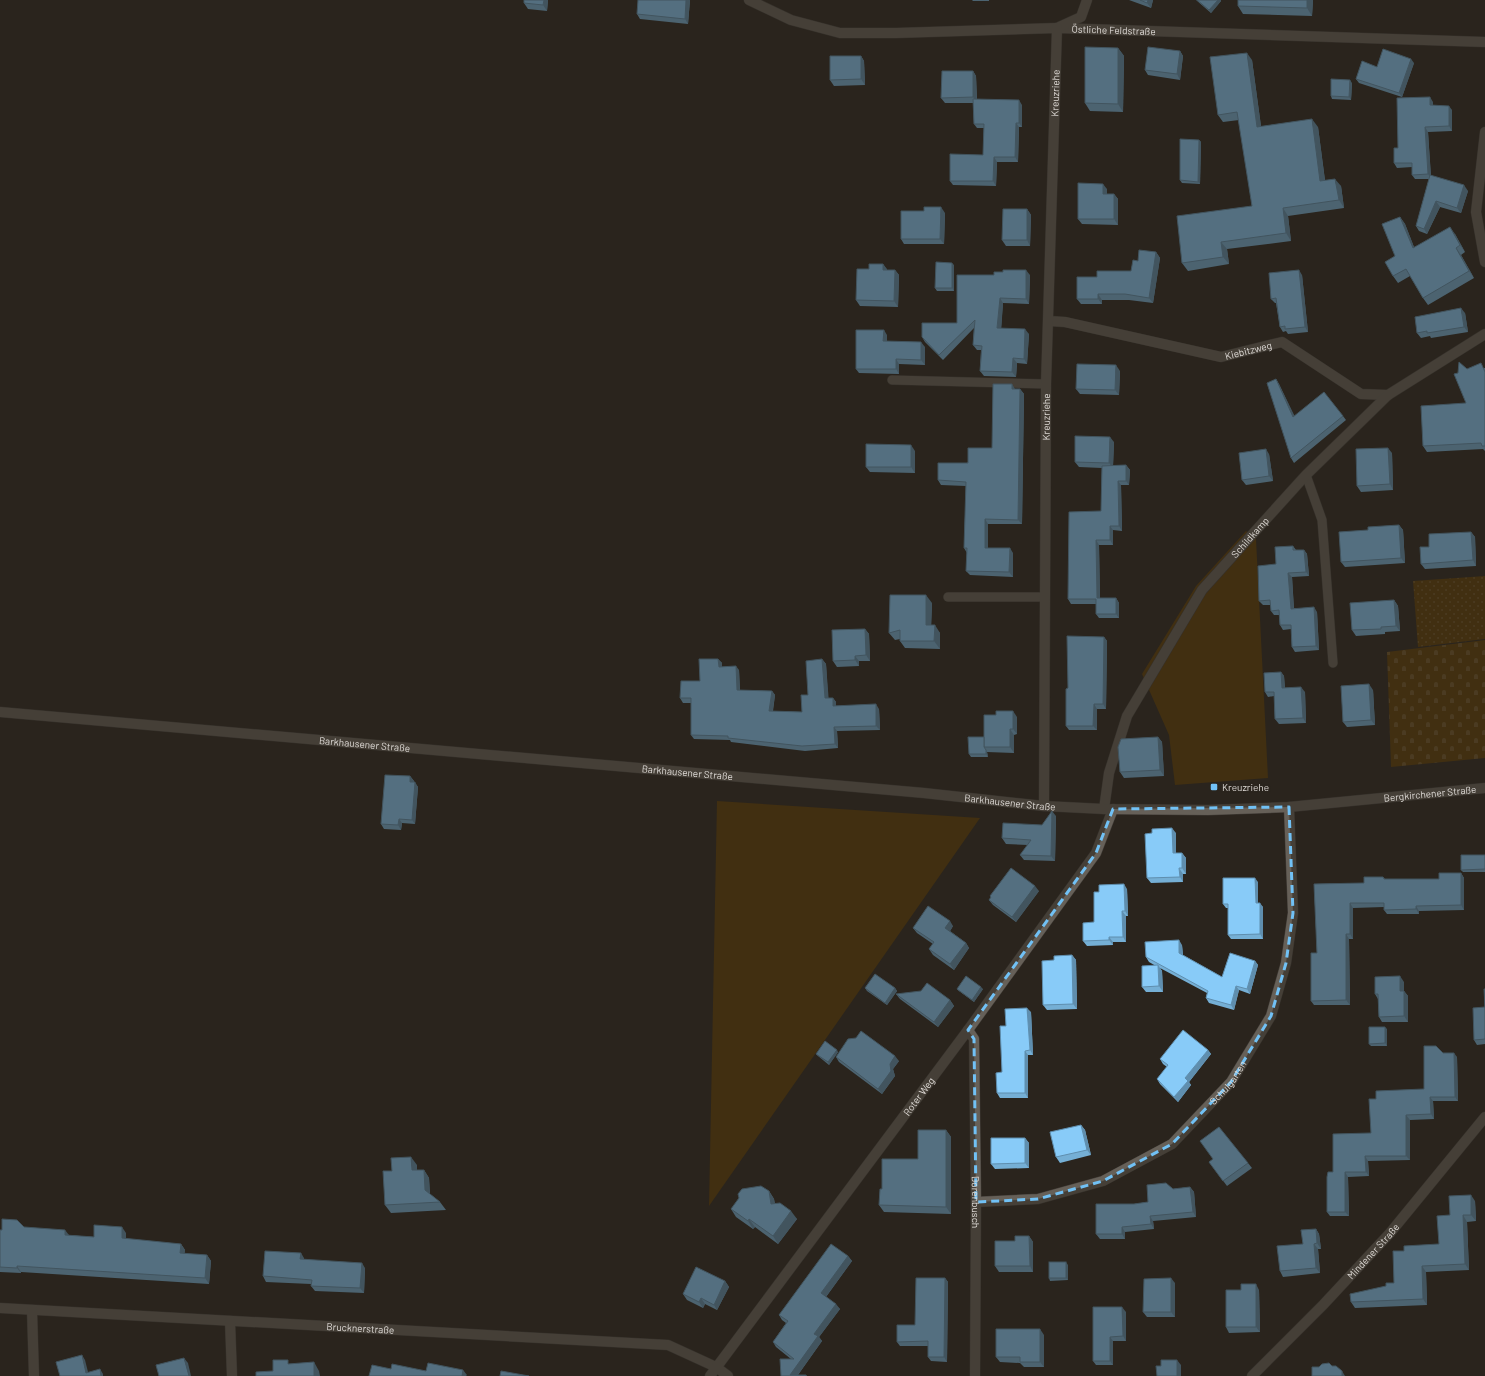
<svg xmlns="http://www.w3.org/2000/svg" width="1485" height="1376" viewBox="0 0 1485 1376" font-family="Barlow,sans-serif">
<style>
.green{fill:#5d3c04}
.cemetery{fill:url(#cemetery-stones)}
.park{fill:url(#park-dots)}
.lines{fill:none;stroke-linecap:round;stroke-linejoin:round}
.lane-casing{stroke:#433e39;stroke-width:10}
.street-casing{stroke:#433e39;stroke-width:11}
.secondary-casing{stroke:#433e39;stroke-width:11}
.lane{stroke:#666058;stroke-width:9}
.street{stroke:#666058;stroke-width:10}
.secondary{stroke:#666058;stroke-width:10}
.wall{fill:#75afd5}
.shaded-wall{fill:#5f8eae}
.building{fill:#88cbf8;stroke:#5f8eae}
.marked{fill:none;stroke:#71c1f5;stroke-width:3;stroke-dasharray:8 5;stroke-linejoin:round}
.poi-dot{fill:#71c1f5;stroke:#2a241d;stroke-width:1.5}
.labels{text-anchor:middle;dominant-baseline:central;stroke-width:4;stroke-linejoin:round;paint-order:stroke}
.street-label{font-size:10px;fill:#dfdbd7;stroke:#2a241d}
.poi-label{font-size:10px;fill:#dfdbd7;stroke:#2a241d;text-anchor:start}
</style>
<defs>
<pattern id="cemetery-stones" width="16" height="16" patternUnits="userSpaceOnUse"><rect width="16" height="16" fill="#5d3c04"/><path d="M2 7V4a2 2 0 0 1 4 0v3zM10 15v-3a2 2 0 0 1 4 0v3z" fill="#745828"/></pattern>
<pattern id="park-dots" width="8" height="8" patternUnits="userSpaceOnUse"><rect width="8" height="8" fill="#5d3c04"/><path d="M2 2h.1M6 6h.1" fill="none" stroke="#745828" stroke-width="1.8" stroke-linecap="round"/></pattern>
</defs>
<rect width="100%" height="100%" fill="#2a241d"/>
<g class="green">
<polygon points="1246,531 1256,539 1268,778 1175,785 1169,735 1142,674 1196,586"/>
<polygon points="717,801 980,818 709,1206"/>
</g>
<polygon class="cemetery" points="1485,640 1485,758 1391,767 1387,652"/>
<polygon class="park" points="1485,576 1485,639 1418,647 1413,581"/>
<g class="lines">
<g class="lane-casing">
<g id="lane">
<polyline points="892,380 1046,384"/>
<polyline points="1306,475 1322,520 1333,663"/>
<polyline points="948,597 1045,597"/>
</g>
</g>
<g class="street-casing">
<g id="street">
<path id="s1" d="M749,0l42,20 49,13h56l161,-5 428,14"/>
<polyline points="1059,27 1081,17 1087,0"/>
<polyline points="1485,132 1476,212 1485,262"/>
<path id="s2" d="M1049,321l16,1 156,35 61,-15 79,52 27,1"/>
<path id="s3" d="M1044,806l2,-422 11,-356"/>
<path id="s4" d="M1104,809l5,-36 18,-57 75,-126 104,-115 82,-80 97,-61"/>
<path id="s5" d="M968,1030l6,9 2,163 -1,174"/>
<path id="s6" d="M976,1202l62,-3 65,-18 69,-37 59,-62 40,-66 15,-53 7,-50 -4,-106"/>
<path id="s7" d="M0,1308l668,37 48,22 12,9"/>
<polyline points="32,1310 34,1376"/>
<polyline points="230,1321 232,1376"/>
<path id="s8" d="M710,1376l258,-346 128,-177 17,-44"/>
</g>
</g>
<g class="secondary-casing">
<g id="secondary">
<path id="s9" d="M0,712l924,81 120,13 60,3 104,1 81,-3 196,-19"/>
<path id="s10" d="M1252,1376l71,-71 67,-72 95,-116"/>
</g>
</g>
<use href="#lane" class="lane"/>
<use href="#street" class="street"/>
<use href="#secondary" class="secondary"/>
</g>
<g class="wall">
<polygon points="524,0 548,0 547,11 528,9 524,3"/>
<polygon points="690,0 688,24 640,19 637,14"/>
<polygon points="972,0 989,0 989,1 973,1"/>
<polygon points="1129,0 1153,0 1151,8"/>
<polygon points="1196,0 1221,0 1221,1 1211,13"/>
<polygon points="1238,0 1313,0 1312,16 1243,14 1238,6"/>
<polygon points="1118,48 1124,56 1123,112 1090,111 1085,103"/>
<polygon points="1180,51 1183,56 1180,80 1148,75 1145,70"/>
<polygon points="861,56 864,61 865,85 834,86 830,80"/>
<polygon points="1252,60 1261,126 1318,127 1325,180 1341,186 1344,208 1288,216 1291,241 1227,249 1229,264 1188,271 1182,263 1252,206 1239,120 1223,122 1218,115"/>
<polygon points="1414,63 1402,97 1359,83 1356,79"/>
<polygon points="973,71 976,76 977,99 1022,105 1022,127 1019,127 1018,162 997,162 996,186 953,185 950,181 983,155 984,128 977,128 974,124 973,103 945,103 941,98"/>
<polygon points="1352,83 1351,100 1332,99 1331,96"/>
<polygon points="1433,102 1433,105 1452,110 1452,131 1428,132 1431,176 1468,191 1461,213 1440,207 1427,234 1419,231 1416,226 1429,179 1415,179 1412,175 1412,167 1397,168 1394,163 1398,148"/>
<polygon points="1199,140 1201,142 1200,184 1182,183 1180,180"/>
<polygon points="1107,189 1107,194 1114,194 1118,199 1118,225 1082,224 1078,219"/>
<polygon points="1027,209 1031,215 1030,246 1006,246 1002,240"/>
<polygon points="945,213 944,244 904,244 901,239"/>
<polygon points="1400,217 1405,224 1414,247 1455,234 1465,252 1461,255 1474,278 1428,305 1423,298 1410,276 1398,283 1393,276"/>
<polygon points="1156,252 1160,258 1153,303 1129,300 1102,300 1102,304 1081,304 1077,299 1097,277 1131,271 1138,261"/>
<polygon points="883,264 887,270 895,270 899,275 898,307 860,306 856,300 869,269"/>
<polygon points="954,265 954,291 937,291 935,288"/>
<polygon points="994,275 1030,275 1029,304 1003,303 1001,328 1029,334 1027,364 1017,363 1016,377 984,376 980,371 981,350 977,350 973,345 974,328 943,360 925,342 922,337 957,323"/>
<polygon points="1302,275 1308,332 1288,334 1286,331 1283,332 1280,327 1276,303 1275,303 1271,299"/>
<polygon points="1465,313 1468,332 1431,338 1430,336 1421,338 1417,333"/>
<polygon points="887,335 887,341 925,347 925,365 899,364 899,374 859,373 856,369"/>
<polygon points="1485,368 1485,451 1483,449 1427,452 1423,446 1466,403 1467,369"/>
<polygon points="1120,371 1119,395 1080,394 1076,389"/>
<polygon points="1276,379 1279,384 1294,416 1343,416 1346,420 1294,463 1291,458"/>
<polygon points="1015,389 1020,389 1024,394 1022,524 988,524 988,548 1013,553 1013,577 970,575 966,571 967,553 964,548 966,486 941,485 938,480 992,448"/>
<polygon points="1114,442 1113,465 1126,465 1130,470 1129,485 1121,485 1122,531 1113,530 1113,545 1099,545 1100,598 1116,598 1119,603 1119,618 1099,618 1096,614 1096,604 1071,604 1068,599 1101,511 1102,468 1079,467 1075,462"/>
<polygon points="915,451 915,473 870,472 866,467"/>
<polygon points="1392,453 1393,490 1361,492 1357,486"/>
<polygon points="1269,454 1273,481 1246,485 1242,480"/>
<polygon points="1399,525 1403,530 1405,563 1345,567 1341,562"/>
<polygon points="1471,532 1475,537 1476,566 1425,569 1421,564 1429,547"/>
<polygon points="1293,546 1296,550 1304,550 1307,554 1309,576 1292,577 1294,608 1317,612 1319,650 1295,652 1292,647 1291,629 1283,630 1280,625 1279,615 1274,615 1271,611 1271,605 1263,605 1259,601 1276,564"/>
<polygon points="1394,600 1398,606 1400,631 1385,632 1385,634 1356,636 1352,630"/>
<polygon points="932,603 931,625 940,633 940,649 905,648 900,641 900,639 895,640 889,633"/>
<polygon points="865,629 869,634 870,661 859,661 859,666 837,667 833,661"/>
<polygon points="1104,637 1107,641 1106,709 1097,709 1097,730 1069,730 1066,726 1068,688"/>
<polygon points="718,659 722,663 722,667 739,670 740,690 772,691 775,695 773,711 802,712 808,695 822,659 826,664 828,698 833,698 836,702 836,706 879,709 880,730 837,731 838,748 805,751 731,742 730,740 694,739 691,735 691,703 683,703 680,698 700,681"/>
<polygon points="1281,672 1284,676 1285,688 1305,692 1306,723 1279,724 1275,719 1274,696 1268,697 1265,692"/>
<polygon points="1373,690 1375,725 1347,727 1343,722"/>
<polygon points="1017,717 1017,734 1014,735 1014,753 987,752 988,757 971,757 969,754 984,737"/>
<polygon points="1158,737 1162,742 1164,776 1124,778 1120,772"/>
<polygon points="410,776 414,781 414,782 418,787 415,824 402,823 401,830 384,829 381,824"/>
<polygon points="1056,816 1055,861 1024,860 1020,855 1028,845 1006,844 1002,838 1042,825"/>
<polygon points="1176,833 1176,853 1182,853 1186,858 1186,874 1183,874 1183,882 1151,883 1147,878"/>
<polygon points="1485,855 1485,872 1463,872 1461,870"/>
<polygon points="1461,873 1464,878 1464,910 1419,911 1419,914 1387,914 1384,910 1384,907 1353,908 1353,939 1349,939 1350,1005 1314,1005 1311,1001 1317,953 1314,884 1364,883 1383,877 1385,879 1439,879"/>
<polygon points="1258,882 1258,903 1263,907 1263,939 1231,939 1228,935 1228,908 1226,908 1223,904"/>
<polygon points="1127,889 1128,916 1126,916 1126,942 1113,942 1113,945 1087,946 1083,941 1094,922"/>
<polygon points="1039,891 1016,922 993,905 989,900 991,898 990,896"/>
<polygon points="953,926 950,931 966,943 969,948 954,970 933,955 929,949 933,944 917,933 913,928"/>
<polygon points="1182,945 1183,955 1222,977 1255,961 1258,965 1250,994 1239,990 1234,1010 1209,1003 1206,998 1207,993 1160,968 1162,971 1163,992 1146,992 1142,987 1156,966 1149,962 1146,957"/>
<polygon points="1072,955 1076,960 1077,1009 1047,1010 1043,1005 1054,960"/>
<polygon points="1404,982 1404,991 1408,996 1408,1022 1382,1022 1379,1017 1378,999 1375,994"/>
<polygon points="865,988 895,988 897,991 887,1005 867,991"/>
<polygon points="957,989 983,989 974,1002 959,991"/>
<polygon points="1485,989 1485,1044 1477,1045 1474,1040 1485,1007"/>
<polygon points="896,994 950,1000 954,1006 938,1027 900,999"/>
<polygon points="1031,1012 1033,1055 1028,1055 1028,1098 1000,1098 997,1093 1002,1072 1006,1026"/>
<polygon points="1387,1029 1387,1046 1371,1046 1369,1044"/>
<polygon points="1208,1050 1211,1054 1189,1082 1191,1085 1178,1102 1160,1084 1157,1079 1167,1067 1163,1064 1160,1059"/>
<polygon points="838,1052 829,1065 818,1056 816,1054"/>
<polygon points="1443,1053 1457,1057 1458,1101 1433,1101 1434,1119 1410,1120 1410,1160 1368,1161 1369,1176 1348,1177 1349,1216 1330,1216 1327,1212 1333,1172 1371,1133 1376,1099 1424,1089"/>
<polygon points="836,1057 899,1061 893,1069 895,1076 882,1094 839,1062"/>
<polygon points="1081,1125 1085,1130 1091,1155 1060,1163 1056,1157"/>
<polygon points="946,1130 951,1137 951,1214 884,1212 879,1205 882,1189 918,1159"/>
<polygon points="1025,1138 1029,1143 1029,1168 995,1169 991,1164"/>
<polygon points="1209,1162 1248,1163 1252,1168 1227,1186"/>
<polygon points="417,1165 417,1170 424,1170 429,1178 430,1194 440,1202 446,1210 391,1213 385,1205 392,1171"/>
<polygon points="1190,1187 1194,1192 1196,1217 1153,1221 1154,1229 1125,1232 1125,1239 1100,1239 1096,1234 1134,1204 1148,1202 1173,1189"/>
<polygon points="769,1191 774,1199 775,1204 797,1219 778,1244 755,1227 753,1229 736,1217 731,1209"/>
<polygon points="1475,1201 1476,1221 1467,1222 1469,1270 1426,1272 1427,1305 1355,1308 1351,1302 1394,1283 1404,1251 1439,1244 1450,1215"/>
<polygon points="24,1227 69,1235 94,1237 126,1233 126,1239 181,1244 185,1250 184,1254 207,1255 211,1261 209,1284 21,1272 21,1273 0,1272 0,1230"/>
<polygon points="1316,1229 1319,1234 1321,1249 1318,1249 1320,1273 1283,1277 1280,1271"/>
<polygon points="1029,1236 1033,1242 1033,1272 999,1272 995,1266 1015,1241"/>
<polygon points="848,1256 852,1261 826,1297 840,1309 819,1337 822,1341 798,1375 806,1375 807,1376 781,1376 791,1359 776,1347 773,1342 786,1323 782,1320 779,1315"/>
<polygon points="304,1258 304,1259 365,1268 364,1293 315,1291 311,1286 311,1284 266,1282 263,1276"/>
<polygon points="1068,1265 1068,1280 1050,1281 1049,1278"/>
<polygon points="945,1278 948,1282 947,1362 931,1361 928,1357 928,1346 900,1346 897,1342 915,1325"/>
<polygon points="725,1281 729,1287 717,1310 705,1304 703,1308 687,1300 683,1294"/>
<polygon points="1175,1283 1175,1317 1147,1317 1143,1312"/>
<polygon points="1259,1290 1260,1332 1229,1333 1226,1327"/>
<polygon points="1126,1312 1126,1341 1113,1341 1113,1365 1096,1365 1093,1361"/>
<polygon points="1044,1335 1044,1367 1024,1367 1020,1363 1000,1362 996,1357"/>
</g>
<g class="shaded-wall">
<polygon points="544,0 548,0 547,11 543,5"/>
<polygon points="686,0 690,0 688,24 685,19"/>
<polygon points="1148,0 1153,0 1151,8 1147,3"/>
<polygon points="1218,0 1221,0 1221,1 1211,13 1209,10"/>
<polygon points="1307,0 1313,0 1312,16 1307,8"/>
<polygon points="1118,48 1124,56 1123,112 1118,104"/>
<polygon points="1180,51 1183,56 1180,80 1177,74"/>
<polygon points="1247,53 1252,60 1262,134 1257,127"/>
<polygon points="861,56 864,61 865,85 861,79"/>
<polygon points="1411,59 1414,63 1402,97 1399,93"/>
<polygon points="973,71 976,76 977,103 973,97"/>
<polygon points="1350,80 1352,83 1351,100 1349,97"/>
<polygon points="1430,97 1433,102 1433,110 1430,105"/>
<polygon points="1019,100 1022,105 1022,127 1019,123"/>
<polygon points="1449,106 1452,110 1452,131 1449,126"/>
<polygon points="1312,119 1318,127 1326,189 1320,181"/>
<polygon points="1016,123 1019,127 1018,162 1015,157"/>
<polygon points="1425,127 1428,132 1431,179 1428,174"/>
<polygon points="1199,140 1201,142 1200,184 1198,182"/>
<polygon points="994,157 997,162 996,186 993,181"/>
<polygon points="1335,179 1341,186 1344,208 1339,200"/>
<polygon points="1103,184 1107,189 1107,199 1103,194"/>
<polygon points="1464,185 1468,191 1461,213 1457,208"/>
<polygon points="1114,194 1118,199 1118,225 1114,219"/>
<polygon points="1436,201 1440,207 1427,234 1424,229"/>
<polygon points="941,207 945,213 944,244 940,239"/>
<polygon points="1283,208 1288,216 1291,241 1286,233"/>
<polygon points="1027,209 1031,215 1030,246 1027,240"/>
<polygon points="1400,217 1405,224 1417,255 1413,248"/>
<polygon points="1450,227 1455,234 1465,252 1460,245"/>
<polygon points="1221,242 1227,249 1229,264 1223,257"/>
<polygon points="1456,248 1461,255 1474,278 1469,271"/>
<polygon points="1156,252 1160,258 1153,303 1149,298"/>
<polygon points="952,263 954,265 954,291 952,288"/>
<polygon points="883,264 887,269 887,275 883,270"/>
<polygon points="895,270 899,275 898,307 894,301"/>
<polygon points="1026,270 1030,275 1029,304 1026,299"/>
<polygon points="1299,270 1302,275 1308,332 1305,327"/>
<polygon points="1098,294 1102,300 1102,304 1098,299"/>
<polygon points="1000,298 1003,303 1001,333 997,328"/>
<polygon points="1461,308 1465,313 1468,332 1464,327"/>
<polygon points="1025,329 1029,334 1027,364 1024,359"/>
<polygon points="884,330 887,335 887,346 883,341"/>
<polygon points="921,342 925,347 925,365 921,360"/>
<polygon points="1013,358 1017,363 1016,377 1012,372"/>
<polygon points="896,359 899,364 899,374 896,369"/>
<polygon points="1116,365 1120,371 1119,395 1115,390"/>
<polygon points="1276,379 1279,384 1297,421 1293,417"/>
<polygon points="1012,384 1015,389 1012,389"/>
<polygon points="1020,389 1024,394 1022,524 1018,520"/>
<polygon points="1110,437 1114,442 1113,468 1109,463"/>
<polygon points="911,445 915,451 915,473 911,467"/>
<polygon points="1388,448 1392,453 1393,490 1390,484"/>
<polygon points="1266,449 1269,454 1273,481 1269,476"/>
<polygon points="1126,465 1130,470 1129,485 1126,481"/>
<polygon points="1118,481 1121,485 1122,531 1119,526"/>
<polygon points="985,519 988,524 988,553 985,548"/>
<polygon points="1399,525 1403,530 1405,563 1401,558"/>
<polygon points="1110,526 1113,530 1113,545 1110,540"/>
<polygon points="1471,532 1475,537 1476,566 1473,560"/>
<polygon points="1096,540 1099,545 1100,603 1097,598"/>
<polygon points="1010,548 1013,553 1013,577 1009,572"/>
<polygon points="1304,550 1307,554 1309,576 1306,572"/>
<polygon points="1288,573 1292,577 1294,613 1291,609"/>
<polygon points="926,595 932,603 931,633 926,625"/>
<polygon points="1116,598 1119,603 1119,618 1116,614"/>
<polygon points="1394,600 1398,606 1400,631 1396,626"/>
<polygon points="1314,607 1317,612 1319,650 1316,646"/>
<polygon points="935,625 940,633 940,649 934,641"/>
<polygon points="865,629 869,634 870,661 866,655"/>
<polygon points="1104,637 1107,641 1106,709 1103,704"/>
<polygon points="855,656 859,661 859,666 855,660"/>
<polygon points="718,659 722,663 722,671 719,667"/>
<polygon points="822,659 826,664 829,703 825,698"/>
<polygon points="736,666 739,670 740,695 737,690"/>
<polygon points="1281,672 1284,676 1285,693 1282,688"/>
<polygon points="1369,684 1373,690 1375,725 1371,720"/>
<polygon points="1301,687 1305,692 1306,723 1303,718"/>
<polygon points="772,691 775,695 772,715 769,711"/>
<polygon points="833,698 836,702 836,710 833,706"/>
<polygon points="876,704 879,709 880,730 876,726"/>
<polygon points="1094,704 1097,709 1097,730 1093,726"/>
<polygon points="1013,711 1017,717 1017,734 1013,729"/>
<polygon points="834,727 837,731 838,748 835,744"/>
<polygon points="1010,729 1014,735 1014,753 1010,747"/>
<polygon points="1158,737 1162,742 1164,776 1160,770"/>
<polygon points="986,750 987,752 988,757 986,754"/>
<polygon points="410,776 414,781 413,786 410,782"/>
<polygon points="415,782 418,787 415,824 412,820"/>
<polygon points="1052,811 1056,816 1055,861 1051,856"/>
<polygon points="399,819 402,823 401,830 398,825"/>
<polygon points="1172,828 1176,833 1176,858 1173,853"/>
<polygon points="1182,853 1186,858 1186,874 1182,868"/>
<polygon points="1179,868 1183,874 1183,882 1180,877"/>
<polygon points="1461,873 1464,878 1464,910 1461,905"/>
<polygon points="1255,878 1258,882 1258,907 1256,903"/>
<polygon points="1124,884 1127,889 1128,916 1125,911"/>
<polygon points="1035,886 1039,891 1016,922 1012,917"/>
<polygon points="1260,903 1263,907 1263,939 1260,934"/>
<polygon points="1350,903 1353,908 1353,939 1350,934"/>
<polygon points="1416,906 1419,911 1419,914 1416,909"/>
<polygon points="1122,911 1126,916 1126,942 1123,937"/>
<polygon points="950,921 953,926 949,933 945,928"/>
<polygon points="1346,934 1349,939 1350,1005 1346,1000"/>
<polygon points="1109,937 1113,942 1113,945 1109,940"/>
<polygon points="1179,940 1182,945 1183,958 1179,953"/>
<polygon points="966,943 969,948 954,970 950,964"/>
<polygon points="1072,955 1076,960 1077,1009 1073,1004"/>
<polygon points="1255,961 1258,965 1250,994 1247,989"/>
<polygon points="1158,965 1162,971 1163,992 1159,986"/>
<polygon points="1400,976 1404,982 1404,997 1400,991"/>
<polygon points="1236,986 1239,990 1234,1010 1231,1005"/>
<polygon points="981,987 983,989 974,1002 972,1000"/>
<polygon points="895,988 897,991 887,1005 885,1003"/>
<polygon points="1404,991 1408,996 1408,1022 1404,1016"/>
<polygon points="950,1000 954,1006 938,1027 934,1022"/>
<polygon points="1027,1008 1031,1012 1033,1055 1030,1050"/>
<polygon points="1385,1027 1387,1029 1387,1046 1385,1043"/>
<polygon points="837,1050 838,1052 829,1065 828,1062"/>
<polygon points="1208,1050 1211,1054 1189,1082 1191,1085 1178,1102 1174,1097 1185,1078"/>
<polygon points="1025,1051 1028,1055 1028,1098 1025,1093"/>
<polygon points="1454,1053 1457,1057 1458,1101 1455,1097"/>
<polygon points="895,1056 899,1061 893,1069 895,1076 882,1094 878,1089 890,1064"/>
<polygon points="1430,1097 1433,1101 1434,1119 1431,1114"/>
<polygon points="1406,1115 1410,1120 1410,1160 1406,1156"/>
<polygon points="1081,1125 1085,1130 1091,1155 1087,1150"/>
<polygon points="946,1130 951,1137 951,1214 946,1207"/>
<polygon points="1025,1138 1029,1143 1029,1168 1025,1163"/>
<polygon points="1365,1156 1368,1161 1369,1176 1366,1172"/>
<polygon points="411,1157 417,1165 417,1178 412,1170"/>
<polygon points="424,1170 429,1178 430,1198 425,1190"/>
<polygon points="1345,1172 1348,1177 1349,1216 1345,1212"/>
<polygon points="1190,1187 1194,1192 1196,1217 1193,1212"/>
<polygon points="769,1191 774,1199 776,1212 771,1204"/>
<polygon points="1471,1195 1475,1201 1476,1221 1471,1215"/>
<polygon points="791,1211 797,1219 778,1244 773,1236"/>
<polygon points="1463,1215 1467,1222 1469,1270 1465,1264"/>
<polygon points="1150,1216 1153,1221 1154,1229 1151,1224"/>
<polygon points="749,1219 755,1227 753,1229 748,1221"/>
<polygon points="122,1227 126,1233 126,1244 122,1238"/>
<polygon points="1122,1227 1125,1232 1125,1239 1122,1234"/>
<polygon points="1316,1229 1319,1234 1321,1249 1317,1243"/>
<polygon points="65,1230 69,1235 65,1235"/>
<polygon points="1029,1236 1033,1242 1033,1272 1030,1266"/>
<polygon points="181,1244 185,1250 184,1259 180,1253"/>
<polygon points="1314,1244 1318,1249 1320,1273 1316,1268"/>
<polygon points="301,1253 304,1258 304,1264 300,1259"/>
<polygon points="207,1255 211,1261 209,1284 205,1278"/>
<polygon points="848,1256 852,1261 825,1298 821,1293"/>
<polygon points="1066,1262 1068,1265 1068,1280 1066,1278"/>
<polygon points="362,1263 365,1268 364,1293 360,1288"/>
<polygon points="17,1266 21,1272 21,1273 17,1268"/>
<polygon points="1422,1266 1426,1272 1427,1305 1423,1299"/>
<polygon points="945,1278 948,1282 947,1362 944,1357"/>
<polygon points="1171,1278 1175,1283 1175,1317 1171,1312"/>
<polygon points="725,1281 729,1287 717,1310 714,1305"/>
<polygon points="1256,1284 1259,1290 1260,1332 1256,1327"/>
<polygon points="701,1298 705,1304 703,1308 699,1302"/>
<polygon points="836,1304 840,1309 819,1337 822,1341 797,1376 790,1375 814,1334"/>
<polygon points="1122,1307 1126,1312 1126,1341 1123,1336"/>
<polygon points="1040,1329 1044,1335 1044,1367 1040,1362"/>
<polygon points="1110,1337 1113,1341 1113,1365 1110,1361"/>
<polygon points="82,1355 85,1360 89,1376 86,1373"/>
<polygon points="184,1358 188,1363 191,1376 189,1376"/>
<polygon points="1177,1360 1181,1365 1181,1376 1177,1376"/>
<polygon points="314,1362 319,1371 320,1376 314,1376"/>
<polygon points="100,1369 103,1374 103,1376 101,1376"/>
<polygon points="463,1370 467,1375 466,1376 462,1376"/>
<polygon points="1342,1371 1345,1376 1342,1376"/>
</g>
<g class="building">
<polygon points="524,0 544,0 543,5 524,3"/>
<polygon points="638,0 686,0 685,19 637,14"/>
<polygon points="1140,0 1148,0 1147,3"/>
<polygon points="1197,0 1218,0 1209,10"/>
<polygon points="1238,0 1307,0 1307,8 1238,6"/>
<polygon points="1085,47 1118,48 1118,104 1085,103"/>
<polygon points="1148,47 1180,51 1177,74 1145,70"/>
<polygon points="1383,49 1411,59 1399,93 1356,79 1362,61 1377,67"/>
<polygon points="1247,53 1257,127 1312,119 1320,181 1335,179 1339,200 1283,208 1286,233 1221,242 1223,257 1182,263 1177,216 1252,206 1237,112 1218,115 1210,57"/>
<polygon points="830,56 861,56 861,79 830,80"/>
<polygon points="942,71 973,71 973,97 941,98"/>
<polygon points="1331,79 1350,80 1349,97 1331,96"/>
<polygon points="1430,97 1430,105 1449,106 1449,126 1425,127 1428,174 1412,175 1412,163 1394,163 1394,148 1398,148 1397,98"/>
<polygon points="973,99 1019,100 1019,123 1016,123 1015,157 994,157 993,181 950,181 950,154 983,155 984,124 974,124"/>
<polygon points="1180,139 1199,140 1198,182 1180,180"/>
<polygon points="1430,175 1464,185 1457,208 1436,201 1424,229 1416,226"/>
<polygon points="1078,183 1103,184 1103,194 1114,194 1114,219 1078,219"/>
<polygon points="924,207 941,207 940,239 901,239 901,211 924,211"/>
<polygon points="1003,209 1027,209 1027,240 1002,240"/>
<polygon points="1400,217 1413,248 1450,227 1460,245 1456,248 1469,271 1423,298 1406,269 1393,276 1385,262 1395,256 1382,224"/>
<polygon points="1139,250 1156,252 1149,298 1125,294 1098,294 1098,299 1077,299 1077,277 1097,277 1097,271 1131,271 1133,260 1138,261"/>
<polygon points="936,262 952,263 952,288 935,288"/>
<polygon points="869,264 883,264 883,270 895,270 894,301 856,300 857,269 869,269"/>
<polygon points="1003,270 1026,270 1026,299 1000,298 997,328 1025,329 1024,359 1013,358 1012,372 980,371 982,346 973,345 975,320 939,355 922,337 922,323 957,323 957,275 994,275 994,272 1003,272"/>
<polygon points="1299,270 1305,327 1285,329 1285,326 1280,327 1276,298 1271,299 1269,273"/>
<polygon points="1461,308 1464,327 1427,333 1427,331 1417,333 1415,317"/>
<polygon points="856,330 884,330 883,341 921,342 921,360 896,359 896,369 856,369"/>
<polygon points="1459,362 1467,369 1481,363 1485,372 1485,446 1482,446 1481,443 1423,446 1421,406 1466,403 1454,374 1458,373"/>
<polygon points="1077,364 1116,365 1115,390 1076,389"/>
<polygon points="1276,379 1293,417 1324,392 1343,416 1291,458 1267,383"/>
<polygon points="993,384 1012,384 1012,389 1020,389 1018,520 985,519 985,548 1010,548 1009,572 966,571 967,548 964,548 966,482 938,480 938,463 968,463 968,448 992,448"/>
<polygon points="1075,436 1110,437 1109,463 1075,462"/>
<polygon points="866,444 911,445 911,467 866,467"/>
<polygon points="1388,448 1390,484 1357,486 1356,449"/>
<polygon points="1266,449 1269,476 1242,480 1239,453"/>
<polygon points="1126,465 1126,481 1118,481 1119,526 1110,526 1110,540 1096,540 1097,598 1116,598 1116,614 1096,614 1096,599 1068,599 1069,512 1101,511 1102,466"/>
<polygon points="1399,525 1401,558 1341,562 1339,532 1368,530 1368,527"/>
<polygon points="1471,532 1473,560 1421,564 1420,547 1429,547 1429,534"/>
<polygon points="1293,546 1293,550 1304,550 1306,572 1288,573 1291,609 1314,607 1316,646 1292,647 1291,625 1280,625 1279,610 1271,611 1270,600 1259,601 1258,566 1276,564 1275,547"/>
<polygon points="890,595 926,595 926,625 935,625 934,641 900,641 900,630 889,633"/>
<polygon points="1394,600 1396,626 1381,627 1381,629 1352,630 1350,603"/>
<polygon points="865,629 866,655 855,656 855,660 833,661 832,630"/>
<polygon points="1067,636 1104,637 1103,704 1094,704 1093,726 1066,726 1066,689 1068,688"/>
<polygon points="699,659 718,659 719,667 736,666 737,690 772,691 769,711 802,712 801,695 808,695 806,661 822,659 825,698 833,698 833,706 876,704 876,726 834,727 835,744 802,746 728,738 728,736 691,735 691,698 680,698 681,681 700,681"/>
<polygon points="1281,672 1282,688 1301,687 1303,718 1275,719 1274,692 1265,692 1264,673"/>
<polygon points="1369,684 1371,720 1343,722 1341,686"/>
<polygon points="996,711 1013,711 1013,729 1010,729 1010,747 984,747 984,715 996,715"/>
<polygon points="968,737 984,737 984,747 986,750 986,754 969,754"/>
<polygon points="1158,737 1160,770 1120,772 1118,747 1121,739"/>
<polygon points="385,775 410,776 410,782 415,782 412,820 399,819 398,825 381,824"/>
<polygon points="1052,811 1051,856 1020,855 1031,840 1002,838 1003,823 1042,825"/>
<polygon points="1172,828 1173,853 1182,853 1182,868 1179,868 1180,877 1147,878 1145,834 1152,833 1152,829"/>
<polygon points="1461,855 1485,855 1485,869 1461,870"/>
<polygon points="1011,868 1035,886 1012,917 989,900 991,897 990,896"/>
<polygon points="1439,873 1461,873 1461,905 1416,906 1416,909 1384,910 1384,903 1350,903 1350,934 1346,934 1346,1000 1311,1001 1311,953 1317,953 1314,884 1364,883 1364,877 1383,877 1384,879 1439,879"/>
<polygon points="1223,878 1255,878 1256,903 1260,903 1260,934 1228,935 1228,904 1223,904"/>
<polygon points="1124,884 1125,911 1122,911 1123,937 1109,937 1109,940 1083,941 1083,923 1094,922 1094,892 1099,892 1099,885"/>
<polygon points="928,906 950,921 945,928 966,943 950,964 929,949 934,942 913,928"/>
<polygon points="1179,940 1179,953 1222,977 1230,953 1255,961 1247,989 1236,986 1231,1005 1206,998 1208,991 1146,957 1145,942"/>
<polygon points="1072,955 1073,1004 1043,1005 1042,961 1054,960 1054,956"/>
<polygon points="1158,965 1159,986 1142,987 1142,966"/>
<polygon points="875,974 895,988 885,1003 865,988"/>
<polygon points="966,976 981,987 972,1000 957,989"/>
<polygon points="1400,976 1400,991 1404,991 1404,1016 1379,1017 1378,994 1375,994 1375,977"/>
<polygon points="927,983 950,1000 934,1022 896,994 921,991"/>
<polygon points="1484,989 1485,989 1485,1039 1474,1040 1473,1008 1485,1007"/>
<polygon points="1027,1008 1030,1050 1025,1051 1025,1093 997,1093 996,1073 1002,1072 1000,1026 1006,1026 1005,1009"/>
<polygon points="1369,1027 1385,1027 1385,1043 1369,1044"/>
<polygon points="1183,1030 1208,1050 1185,1078 1188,1081 1174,1097 1157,1079 1168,1065 1160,1059"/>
<polygon points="861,1031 895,1056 890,1064 891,1071 878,1089 836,1057 848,1039 856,1038"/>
<polygon points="825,1041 837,1050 828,1062 816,1054"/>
<polygon points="1424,1046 1436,1046 1443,1053 1454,1053 1455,1097 1430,1097 1431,1114 1406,1115 1406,1156 1365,1156 1366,1172 1345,1172 1345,1212 1327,1212 1327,1177 1328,1172 1333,1172 1333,1134 1371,1133 1369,1099 1376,1099 1376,1091 1424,1089"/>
<polygon points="1081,1125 1087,1150 1056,1157 1050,1132"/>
<polygon points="1219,1127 1248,1163 1223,1181 1209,1162 1213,1159 1200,1141"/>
<polygon points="918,1130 946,1130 946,1207 879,1205 880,1189 882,1189 882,1159 918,1159"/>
<polygon points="991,1138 1025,1138 1025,1163 991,1164"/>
<polygon points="411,1157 412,1170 424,1170 425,1190 440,1202 385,1205 383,1171 392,1171 391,1158"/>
<polygon points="1166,1183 1173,1189 1190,1187 1193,1212 1150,1216 1151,1224 1122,1227 1122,1234 1096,1234 1096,1204 1134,1204 1148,1202 1147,1185"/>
<polygon points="761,1186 769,1191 771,1204 780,1203 791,1211 773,1236 749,1219 748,1221 731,1209 739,1198 738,1194 742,1189"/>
<polygon points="1471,1195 1471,1215 1463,1215 1465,1264 1422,1266 1423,1299 1351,1302 1350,1294 1386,1286 1386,1283 1394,1283 1393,1251 1404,1251 1404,1246 1439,1244 1437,1216 1450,1215 1449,1196"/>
<polygon points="2,1219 17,1220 24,1227 65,1230 65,1235 94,1237 94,1225 122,1227 122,1238 181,1244 180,1253 207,1255 205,1278 17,1266 17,1268 0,1267 0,1230 2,1230"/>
<polygon points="1316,1229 1317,1243 1314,1244 1316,1268 1280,1271 1277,1246 1303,1244 1301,1230"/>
<polygon points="1015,1236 1029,1236 1030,1266 995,1266 995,1241 1015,1241"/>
<polygon points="831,1244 848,1256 821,1293 836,1304 814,1334 818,1336 790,1375 806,1375 806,1376 781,1376 780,1359 794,1359 773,1342 788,1321 779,1315"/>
<polygon points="265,1251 301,1253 300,1259 362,1263 360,1288 311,1286 312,1280 263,1276"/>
<rect x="1049" y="1262" width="17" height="16"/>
<polygon points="696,1267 725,1281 714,1305 701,1298 699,1302 683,1294"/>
<polygon points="916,1278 945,1278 944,1357 928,1357 928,1341 897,1342 897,1325 915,1325"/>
<polygon points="1171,1278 1171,1312 1143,1312 1144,1279"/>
<polygon points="1241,1284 1256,1284 1256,1327 1226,1327 1226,1290 1241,1290"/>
<polygon points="1093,1307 1122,1307 1123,1336 1110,1337 1110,1361 1093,1361"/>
<polygon points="996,1329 1040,1329 1040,1362 1020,1362 1020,1357 996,1357"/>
<polygon points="82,1355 86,1373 100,1369 101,1376 60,1376 56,1362"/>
<polygon points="184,1358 189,1376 159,1376 156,1365"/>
<polygon points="273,1360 288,1360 288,1364 314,1362 314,1376 256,1376 256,1372 273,1371"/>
<polygon points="1161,1360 1177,1360 1177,1376 1157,1376 1156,1366 1161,1366"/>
<polygon points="428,1363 463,1370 462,1376 369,1376 372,1365 391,1369 392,1364 426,1371"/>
<polygon points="1329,1363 1332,1366 1336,1366 1342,1371 1342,1376 1312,1376 1312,1367 1319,1367 1322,1364"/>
<polygon points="501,1371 529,1376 500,1376"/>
</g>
<path d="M0 0H1485V1376H0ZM1289,807l4,106 -7,50 -15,53 -40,66 -59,62 -69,37 -65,18 -62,3 -2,-163 -6,-9 128,-177 17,-44z" fill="#2a241d" fill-opacity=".55" fill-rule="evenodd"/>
<path class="marked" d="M1289,807l4,106 -7,50 -15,53 -40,66 -59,62 -69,37 -65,18 -62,3 -2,-163 -6,-9 128,-177 17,-44z"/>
<rect class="poi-dot" x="1210" y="783" width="8" height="8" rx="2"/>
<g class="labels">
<g class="street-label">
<text stroke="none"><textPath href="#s1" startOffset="371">Östliche Feldstraße</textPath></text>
<text stroke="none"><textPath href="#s3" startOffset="713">Kreuzriehe</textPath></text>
<text stroke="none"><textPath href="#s2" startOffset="204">Kiebitzweg</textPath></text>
<text stroke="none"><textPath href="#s3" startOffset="389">Kreuzriehe</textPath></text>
<text stroke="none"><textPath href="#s4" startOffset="314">Schildkamp</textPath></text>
<text stroke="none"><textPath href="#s9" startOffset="366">Barkhausener Straße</textPath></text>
<text stroke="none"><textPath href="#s9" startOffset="690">Barkhausener Straße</textPath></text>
<text stroke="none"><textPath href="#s9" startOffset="1435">Bergkirchener Straße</textPath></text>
<text stroke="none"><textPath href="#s9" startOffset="1014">Barkhausener Straße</textPath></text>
<text stroke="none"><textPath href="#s6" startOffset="291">Schulgarten</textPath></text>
<text stroke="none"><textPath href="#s8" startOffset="349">Roter Weg</textPath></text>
<text stroke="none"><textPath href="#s5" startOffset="174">Dorenbusch</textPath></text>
<text stroke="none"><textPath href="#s10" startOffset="174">Mindener Straße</textPath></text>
<text stroke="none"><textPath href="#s7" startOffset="361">Brucknerstraße</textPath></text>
</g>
<g class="poi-label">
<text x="1222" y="787">Kreuzriehe</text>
</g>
</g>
</svg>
